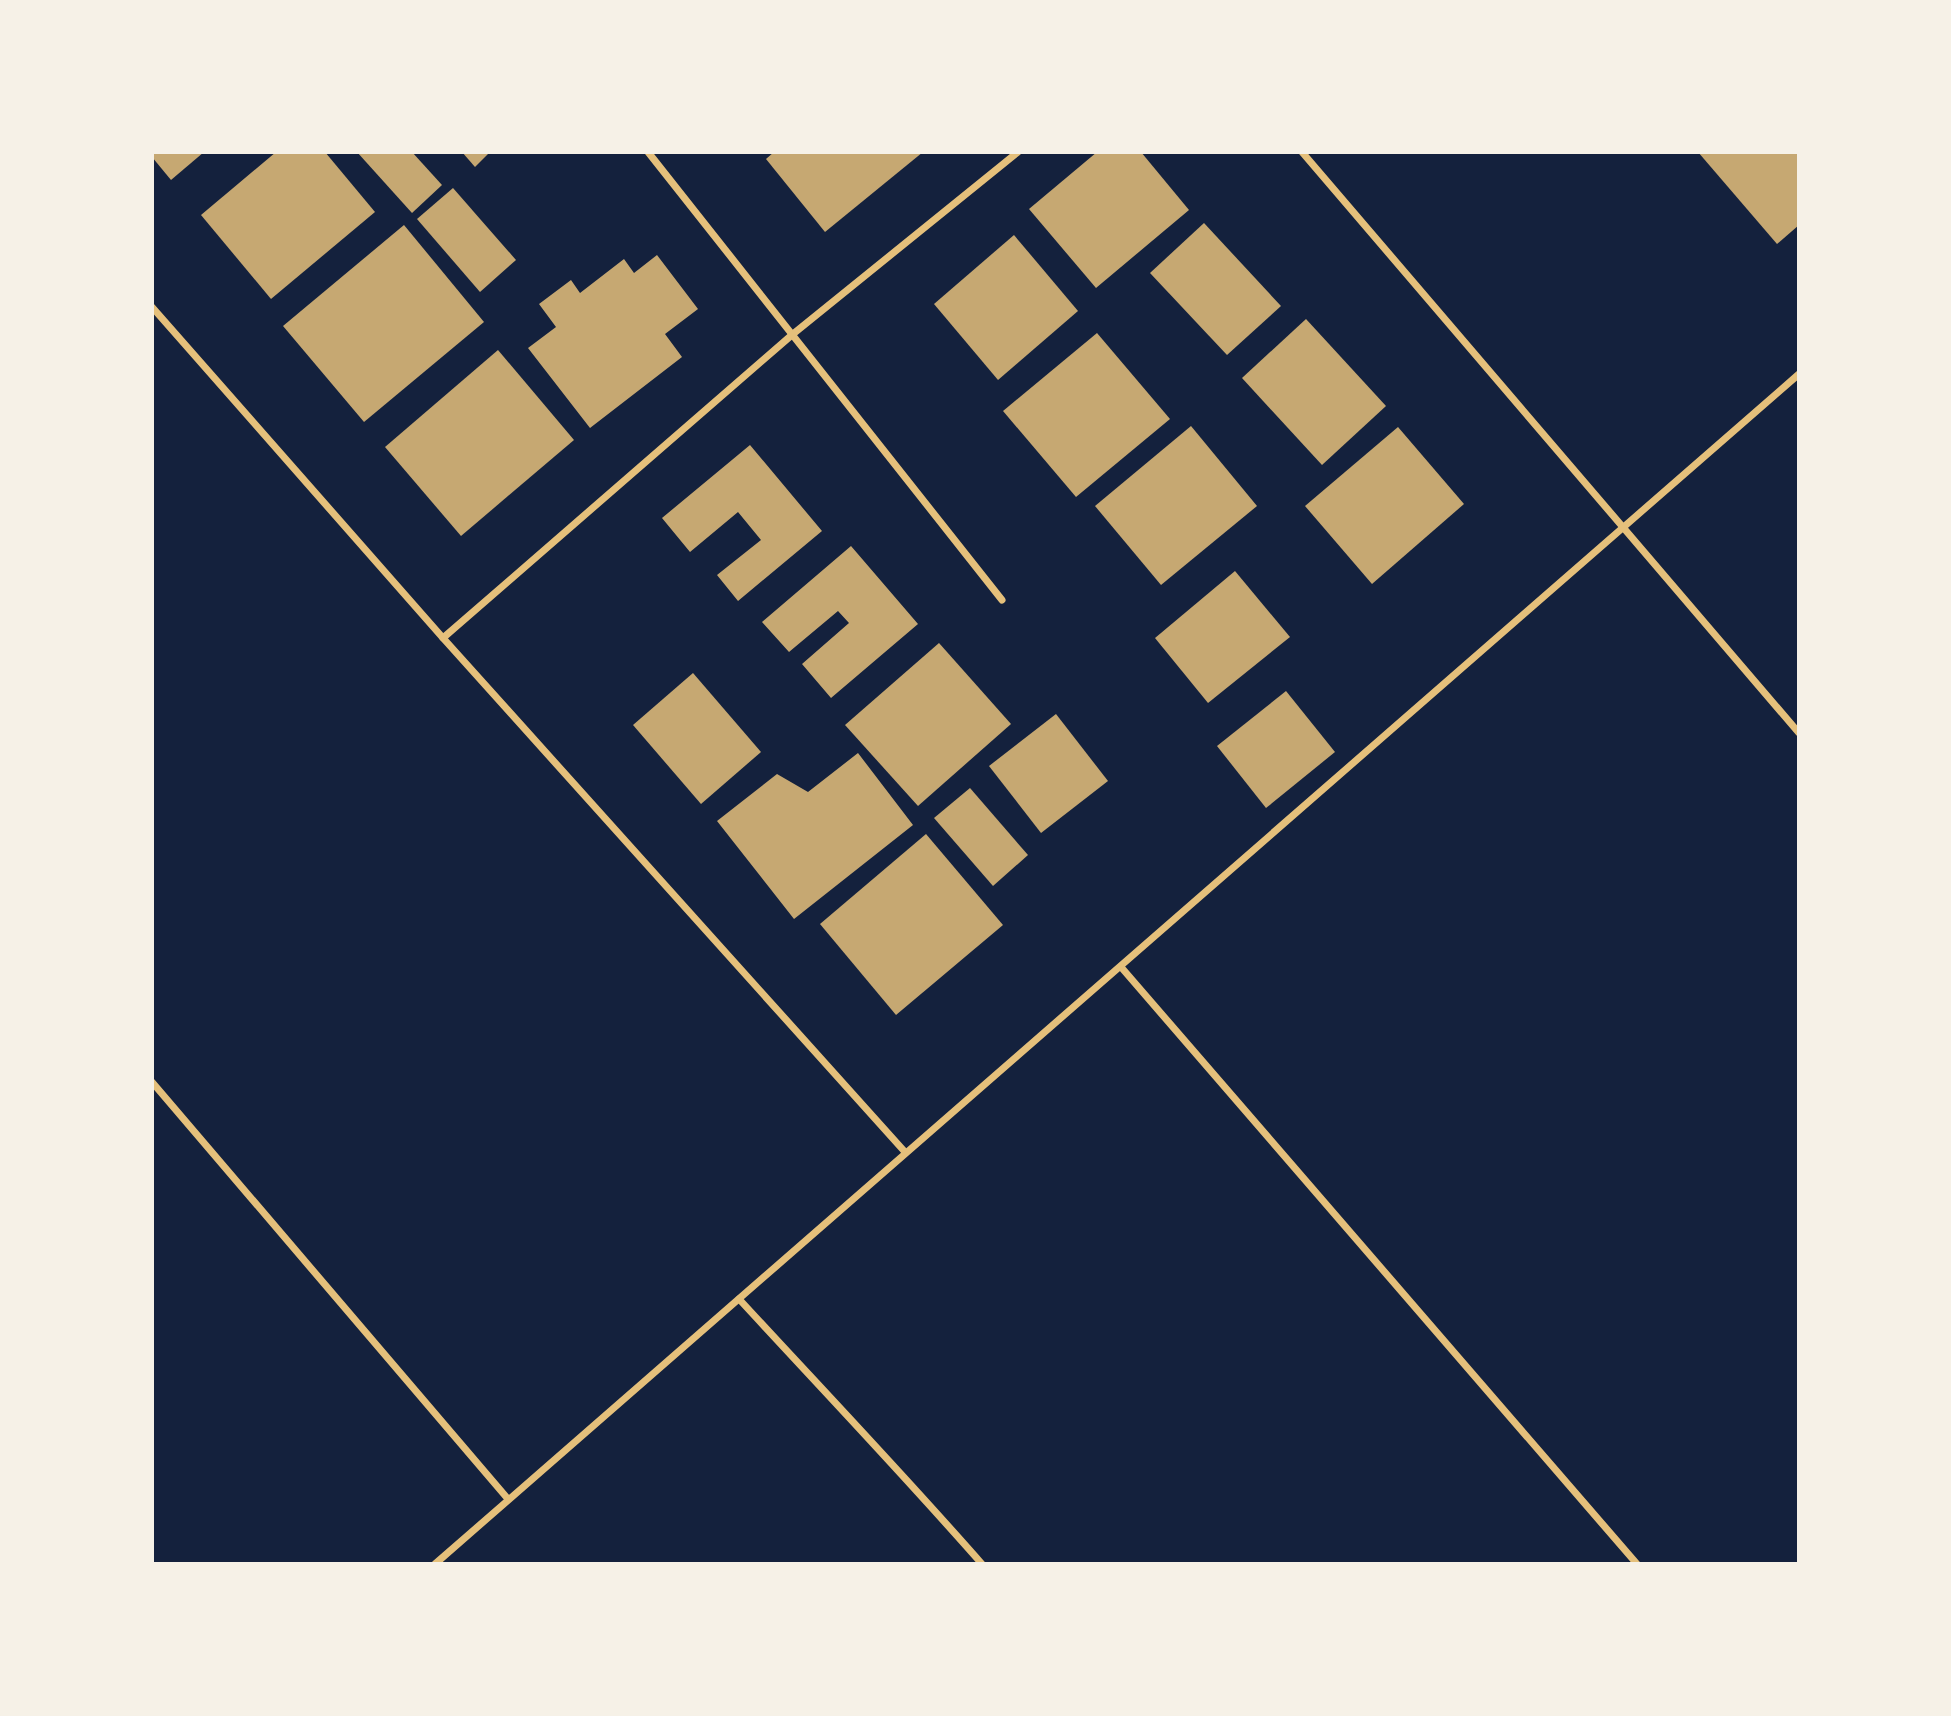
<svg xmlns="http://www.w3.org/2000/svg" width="1951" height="1716" viewBox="0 0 1951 1716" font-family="'Source Sans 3',sans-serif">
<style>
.building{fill:#c6a872}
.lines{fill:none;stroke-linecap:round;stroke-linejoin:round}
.minor{stroke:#e5c07b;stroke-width:7}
</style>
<rect width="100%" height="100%" fill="#14213d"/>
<g class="building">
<polygon points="152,152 204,152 171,180 152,157"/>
<polygon points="276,152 325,152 375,212 271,299 201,215"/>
<polygon points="357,152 412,152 442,185 412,213"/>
<polygon points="462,152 490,152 475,167"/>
<polygon points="774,152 923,152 825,232 766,159"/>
<polygon points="1097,152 1141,152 1189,210 1096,288 1029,209"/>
<polygon points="1698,152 1799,152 1799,225 1777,244"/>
<polygon points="453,188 516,260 480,292 417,219"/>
<polygon points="1204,223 1281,306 1227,355 1150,273"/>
<polygon points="404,225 484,322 364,422 283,326"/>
<polygon points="1014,235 1078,311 998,380 934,304"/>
<polygon points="657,255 698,309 665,334 682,357 590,428 528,348 556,327 539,304 571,280 580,293 624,259 634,273"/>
<polygon points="1306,319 1386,406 1322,465 1242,378"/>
<polygon points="1097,333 1170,419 1076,497 1003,411"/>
<polygon points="498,350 574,440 461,536 385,447"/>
<polygon points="1191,426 1257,506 1161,585 1095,506"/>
<polygon points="1398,427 1464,504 1372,584 1305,506"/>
<polygon points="750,445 822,531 738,601 717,575 761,540 738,512 690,552 662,518"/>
<polygon points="851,546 918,624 831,698 802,664 849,623 838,611 789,652 762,622"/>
<polygon points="1235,571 1290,637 1208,703 1155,638"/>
<polygon points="939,643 1011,724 918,806 845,725"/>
<polygon points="693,673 761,752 701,804 633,725"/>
<polygon points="1286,691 1335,752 1266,808 1217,746"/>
<polygon points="1056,714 1108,781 1041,833 989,766"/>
<polygon points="858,753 913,825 794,919 717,821 777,774 808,792"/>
<polygon points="970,788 1028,855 993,886 934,818"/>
<polygon points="926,834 1003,925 896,1015 820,924"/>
</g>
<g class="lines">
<g class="minor">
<polyline points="648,152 1002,600"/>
<polyline points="1302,152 1799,733"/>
<polyline points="152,307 443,638 905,1152"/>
<polyline points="443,638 793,334 1018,152"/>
<polyline points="1121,967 1637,1564"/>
<polyline points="152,1082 508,1499"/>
<path d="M739,1299c81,88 164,175 243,265"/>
<polyline points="435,1564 1799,374"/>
</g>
</g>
<rect width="1951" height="1716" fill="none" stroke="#f6f1e7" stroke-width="308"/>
</svg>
